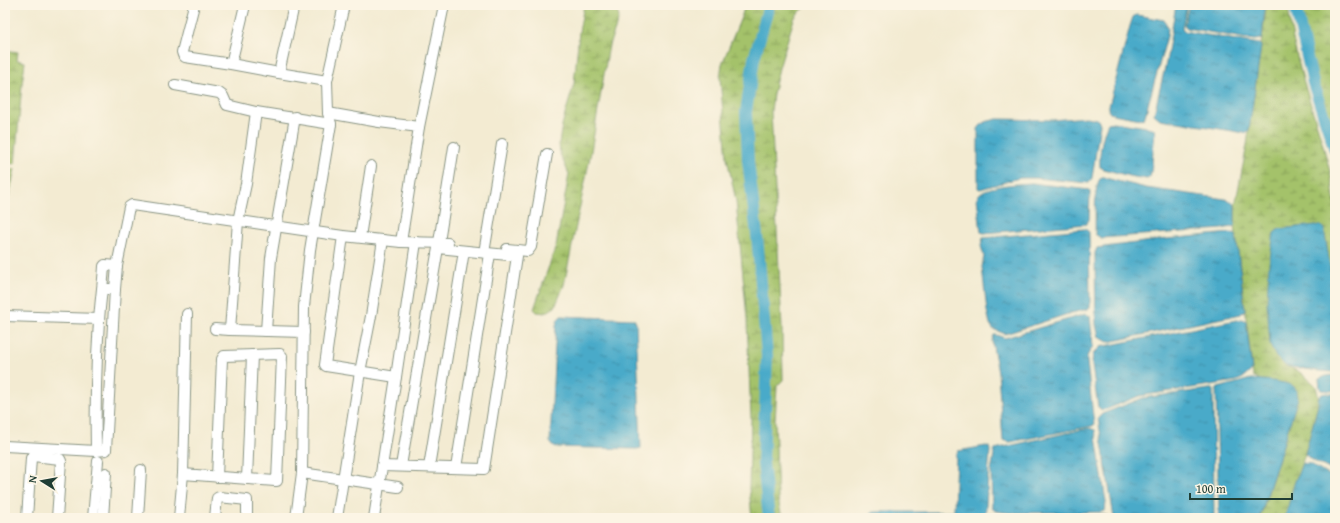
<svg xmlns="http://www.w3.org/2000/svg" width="1340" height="523" viewBox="0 0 1340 523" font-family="'Gentium Book Plus',serif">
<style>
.wetland{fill:url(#wetland-marsh);stroke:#62804f}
.water{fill:url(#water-ripples);stroke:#34747e}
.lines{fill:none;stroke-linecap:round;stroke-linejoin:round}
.river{stroke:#49aac9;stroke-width:12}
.minor-casing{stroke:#899483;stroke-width:12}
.minor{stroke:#fff;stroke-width:10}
</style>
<defs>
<pattern id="wetland-marsh" width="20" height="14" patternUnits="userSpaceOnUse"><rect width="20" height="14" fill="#a4c26a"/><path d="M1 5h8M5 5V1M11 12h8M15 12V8" fill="none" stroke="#859f58"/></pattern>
<pattern id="water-ripples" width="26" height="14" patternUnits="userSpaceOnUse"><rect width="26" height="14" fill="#49aac9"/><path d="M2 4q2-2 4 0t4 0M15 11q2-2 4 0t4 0" fill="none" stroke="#3c8ca4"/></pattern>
</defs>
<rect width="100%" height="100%" fill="#fcf5e5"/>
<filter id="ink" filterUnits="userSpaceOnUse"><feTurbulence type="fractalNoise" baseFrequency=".025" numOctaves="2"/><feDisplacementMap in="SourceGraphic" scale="8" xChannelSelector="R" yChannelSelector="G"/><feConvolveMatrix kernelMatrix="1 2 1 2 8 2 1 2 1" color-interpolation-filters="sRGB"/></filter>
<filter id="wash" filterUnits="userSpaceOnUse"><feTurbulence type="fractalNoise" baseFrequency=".012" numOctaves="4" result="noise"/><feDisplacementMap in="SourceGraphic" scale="16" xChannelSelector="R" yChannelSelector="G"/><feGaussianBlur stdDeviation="0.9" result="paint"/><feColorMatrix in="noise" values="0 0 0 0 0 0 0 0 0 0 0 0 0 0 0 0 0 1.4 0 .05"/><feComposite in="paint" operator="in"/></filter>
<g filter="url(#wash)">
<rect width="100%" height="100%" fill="#f3ebd2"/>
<g class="wetland">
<polygon points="584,5 613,5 617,11 619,17 617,24 609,45 590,157 564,285 555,307 545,313 537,312 534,309 556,246 569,174 560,154 559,143 562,125 574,84 579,32"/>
<polygon points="745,5 809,5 799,12 794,19 779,68 773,94 771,111 782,328 783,380 777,386 775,421 778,499 782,518 752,518 749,488 751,419 747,319 736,201 727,158 720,78 722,64 742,15"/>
<path d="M1265,5h23c5,58 29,111 42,167 9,40 5,83 5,124l-11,-67 -3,-3 -5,-1 -37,4 -5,4 2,124 10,9 12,5 14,11 4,4 2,9v10l-13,49 -11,31 -9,33h-25l38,-120 -1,-7 -8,-7 -28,-4 -8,-4 -18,-150v-20l12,-61 19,-136z"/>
<path d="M1299,5h36v49c-3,7 -5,14 0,20v67l-25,-84z"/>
<polygon points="5,50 18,52 17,60 25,62 22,84 15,164 5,163"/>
<polygon points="5,168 15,169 5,213"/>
</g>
<g class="water">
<polygon points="1176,5 1187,5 1182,28 1183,31 1260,44 1261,47 1249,130 1245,133 1160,119 1154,114 1166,63"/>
<polygon points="1189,5 1265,5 1262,39 1254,40 1187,28 1184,25"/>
<polygon points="1136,15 1164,20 1168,28 1167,36 1145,116 1144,118 1141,119 1113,114 1110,113 1108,110 1130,26 1133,17"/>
<polygon points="1087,117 1096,119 1099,121 1100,124 1092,178 1089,183 1035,178 1019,178 980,189 978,188 978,129 980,126 985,122 997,119 1052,120"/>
<path d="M1113,122l40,6 2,3 -4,42 -1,4 -3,2 -18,-3 -25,-7 -4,-2c-1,-14 2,-31 8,-44z"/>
<path d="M1101,178h4l41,10 79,11 8,3 2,4v20l-13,3 -121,9 -6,-4c1,-11 -2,-50 6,-56z"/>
<path d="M1032,183l57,7 1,2 -1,28 -3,4 -102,9 -3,-1 -4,-34c3,-13 43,-14 55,-15z"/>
<polygon points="1316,225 1321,226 1324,229 1335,296 1335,372 1319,371 1286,366 1276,357 1270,345 1267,303 1269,264 1274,233 1279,229"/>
<polygon points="1085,229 1089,232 1090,307 1088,309 1071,313 1005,334 993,329 990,324 987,311 982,267 984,256 981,246 983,238"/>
<polygon points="1230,233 1236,235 1245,310 1241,314 1108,342 1099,337 1096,325 1095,253 1097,248 1167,239"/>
<polygon points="1086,314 1090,316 1093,346 1087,356 1087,362 1094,425 1092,426 1010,442 1003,440 998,373 992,341 994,335 996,335 1005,338"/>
<polygon points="561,316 634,319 636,323 641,448 637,449 554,447 550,442 556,325 558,319"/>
<polygon points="1242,319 1246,321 1252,370 1243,378 1236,381 1139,396 1107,409 1102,410 1098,407 1092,365 1093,354 1100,347"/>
<polygon points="1335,375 1335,391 1321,390 1320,388 1319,379 1326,376"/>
<path d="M1251,379c10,1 34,2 42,7 4,3 4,7 5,12l-38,119 -3,1h-38l-3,-127 2,-3z"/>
<polygon points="1209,389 1212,389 1213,391 1214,518 1114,518 1098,418 1102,414 1143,398"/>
<polygon points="1327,393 1335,394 1335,472 1310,459 1305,454 1318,405 1318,399 1322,394"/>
<polygon points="1089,428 1095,430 1106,502 1105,511 1100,512 1010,513 995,511 992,508 991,472 995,449"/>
<polygon points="986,446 989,447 990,450 985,518 868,518 871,513 873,512 952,512 954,511 956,455 958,451"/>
<polygon points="1302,463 1310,464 1326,474 1335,476 1335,518 1285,518 1294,484"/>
<polygon points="990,514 1040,518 1104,515 1108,516 1109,518 988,518 988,515"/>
</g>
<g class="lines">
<g class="river">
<polyline points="1295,5 1313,83 1335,150"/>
<polyline points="769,518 763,463 767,356 757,235 748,161 746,112 754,59 769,5"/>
</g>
</g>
</g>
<g filter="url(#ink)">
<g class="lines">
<g class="minor-casing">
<g id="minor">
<polyline points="194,5 182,52 183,55 185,57 231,64"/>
<polyline points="245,5 231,64 279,73"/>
<polyline points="294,5 279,73 327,81"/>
<polyline points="175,85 219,93 223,96 227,105 256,112 331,124"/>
<polyline points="256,112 246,184 238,221 230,330 304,332"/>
<polyline points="328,113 379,122 419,127"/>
<polyline points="343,236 325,365 326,366 396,377"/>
<polyline points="360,237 371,166"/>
<polyline points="401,242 419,127 444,5"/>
<polyline points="439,242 454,147"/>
<polyline points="485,247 502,144"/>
<polyline points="507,249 528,251 531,247 547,154"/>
<polyline points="103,289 115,289 117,266 129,207 132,205 343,236 401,242 448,243"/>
<polyline points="5,316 99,319"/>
<polyline points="215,329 230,330"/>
<polyline points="266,331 271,258 295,117"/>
<polyline points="5,446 96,451 106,450 115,289"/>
<path d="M96,451c-1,-43 0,-87 3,-130 1,-18 4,-37 5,-55l1,-1 12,1"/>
<polyline points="382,466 484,469 517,256 438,248 401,466"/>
<polyline points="429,467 464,251"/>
<polyline points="456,468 490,254"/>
<polyline points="302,473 398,487"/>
<polyline points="183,474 275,481 277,481 282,356 280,354 224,356 222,359 217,477"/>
<polyline points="247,479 252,355"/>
<polyline points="27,518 31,458 33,456 60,459 61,461 57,518"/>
<polyline points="93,518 98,461"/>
<polyline points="103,518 106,473"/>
<polyline points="138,518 141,470"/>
<polyline points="179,518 183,474 187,314"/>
<polyline points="215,518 217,498 219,497 247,500 247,518"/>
<polyline points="296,518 302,473 304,307 310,250 331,124 328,113 327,81 344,5"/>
<polyline points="337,518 360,372 371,316 383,240"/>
<polyline points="374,518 396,377 416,242"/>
</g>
</g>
<use href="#minor" class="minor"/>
</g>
</g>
<rect width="1340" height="523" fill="none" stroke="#fcf5e5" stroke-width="20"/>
<g transform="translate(42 481) rotate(281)" stroke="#fcf5e5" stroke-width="3" paint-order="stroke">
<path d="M0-3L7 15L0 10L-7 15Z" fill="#1f3d34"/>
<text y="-6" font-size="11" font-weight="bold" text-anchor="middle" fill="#1f3d34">N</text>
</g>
<path d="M1190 493v6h102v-6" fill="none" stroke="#1f3d34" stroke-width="2"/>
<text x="1196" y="493" font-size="12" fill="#1f3d34" stroke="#fcf5e5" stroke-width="3" paint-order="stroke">100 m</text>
</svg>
